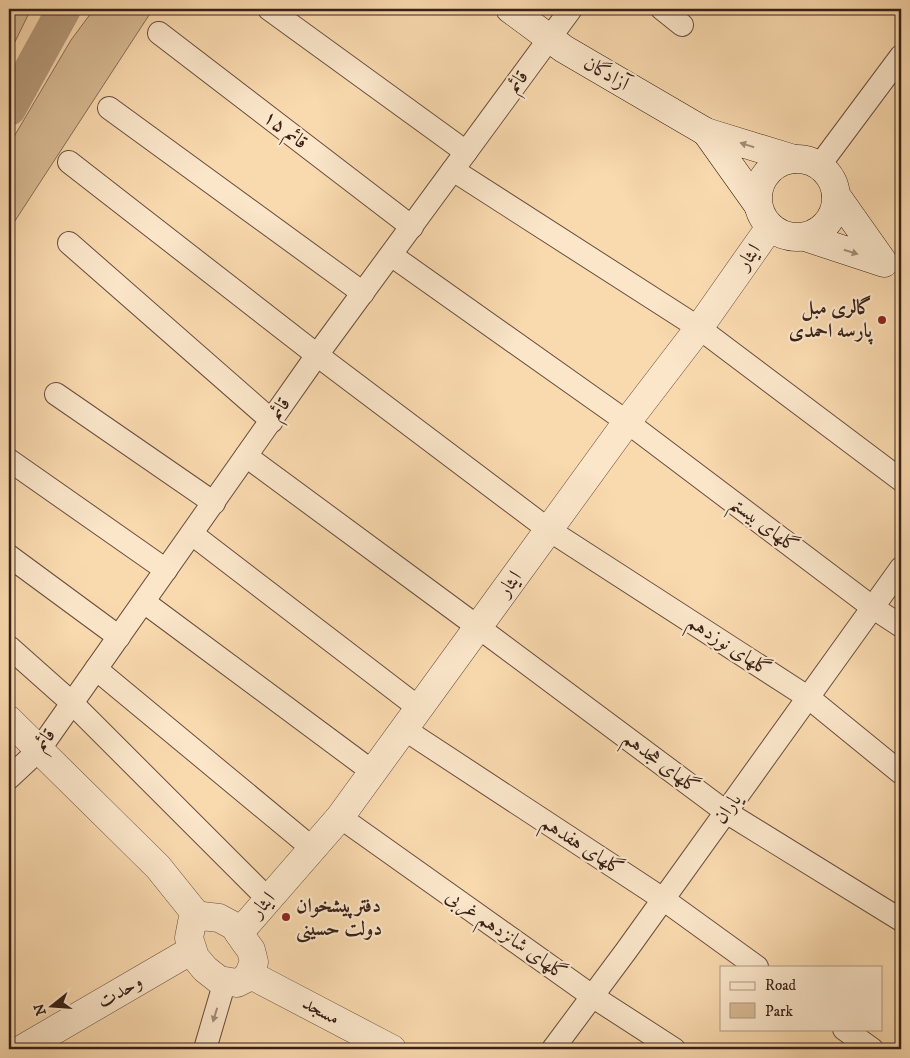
<svg xmlns="http://www.w3.org/2000/svg" width="910" height="1058" viewBox="0 0 910 1058" font-family="'IM FELL DW Pica',Amiri,serif">
<style>
.green{fill:#d8ba94;stroke:#886d56}
.lines{fill:none;stroke-linecap:round;stroke-linejoin:round}
.river{stroke:#b79a7b;stroke-width:34}
.minor-casing{stroke:#684e3d;stroke-width:24}
.tertiary-casing{stroke:#684e3d;stroke-width:29}
.secondary-casing{stroke:#382017;stroke-width:29}
.minor{stroke:#fbe6ca;stroke-width:22}
.tertiary{stroke:#fbe6ca;stroke-width:28}
.secondary{stroke:#fbe6ca;stroke-width:28}
.oneway{fill:#a38d79}
.poi-dot{fill:#8f2418;stroke:#fbe6ca;stroke-width:2}
.labels{text-anchor:middle;dominant-baseline:central;stroke-width:4.5;stroke-linejoin:round;paint-order:stroke}
.street-label{font-size:20px;fill:#382017;stroke:#fbe6ca}
.poi-label{font-size:20px;font-weight:bold;fill:#382017;stroke:#fbe6ca;text-anchor:end}
</style>
<rect width="100%" height="100%" fill="#f9d9ae"/>
<filter id="stains"><feTurbulence type="fractalNoise" baseFrequency=".004" numOctaves="4"/><feColorMatrix values="0 0 0 0 .2 0 0 0 0 .09 0 0 0 0 .02 0 0 0 .5 -.17"/></filter>
<radialGradient id="worn" r=".72"><stop offset=".6" stop-color="#630" stop-opacity="0"/><stop offset="1" stop-color="#630" stop-opacity=".3"/></radialGradient>
<g class="green">
<polygon points="9,9 31,9 9,54"/>
<polygon points="94,9 153,9 9,230 9,145 71,40"/>
</g>
<g class="lines">
<polyline class="river" points="9,109 64,9"/>
<g class="minor-casing">
<g id="minor">
<polyline points="269,9 466,152"/>
<polyline points="662,9 682,25"/>
<polyline points="159,33 412,227"/>
<polyline points="109,108 363,293"/>
<polyline points="69,162 317,355 549,530 809,698 901,773"/>
<polyline points="819,166 901,56"/>
<polyline points="453,170 699,328 901,480"/>
<polyline points="69,243 272,421"/>
<polyline points="391,255 627,422 872,607 901,626"/>
<polyline points="56,394 214,503"/>
<polyline points="246,456 478,627 726,812 901,920"/>
<polyline points="9,460 166,570"/>
<polyline points="192,534 419,708"/>
<polyline points="9,556 119,637"/>
<polyline points="144,602 373,772"/>
<polyline points="9,647 72,703 268,899"/>
<polyline points="96,669 312,848"/>
<polyline points="404,729 663,899 757,967"/>
<polyline points="9,778 39,750 317,355 571,9"/>
<polyline points="340,817 592,996 674,1049"/>
<polyline points="844,1029 872,1049"/>
<polyline points="205,1049 225,981"/>
<polyline points="553,1049 626,951 901,568"/>
</g>
</g>
<g class="tertiary-casing">
<g id="tertiary">
<polyline points="9,720 158,867 199,918"/>
<polygon points="202,916 219,918 234,926 245,942 251,950 254,962 249,974 245,979 237,983 219,980 205,969 195,957 189,938 192,922"/>
<polyline points="239,933 340,817 627,422 699,328 770,227"/>
<polyline points="249,974 392,1049"/>
<polyline points="22,1049 192,950"/>
</g>
</g>
<g class="secondary-casing">
<g id="secondary">
<polyline points="510,9 564,49 706,132"/>
<circle cx="797" cy="198" r="39"/>
<polyline points="758,205 706,132 794,159"/>
<polyline points="805,237 884,263 836,195"/>
</g>
</g>
<use href="#minor" class="minor"/>
<use href="#tertiary" class="tertiary"/>
<use href="#secondary" class="secondary"/>
</g>
<defs><path id="oneway-solid" d="M-6-.8H1V-3.2L6.5 0L1 3.2V.8H-6Z" transform="scale(1.25)"/></defs>
<g class="oneway">
<use href="#oneway-solid" transform="translate(747 145) rotate(-163)"/>
<use href="#oneway-solid" transform="translate(851 252) rotate(18)"/>
<use href="#oneway-solid" transform="translate(215 1015) rotate(107)"/>
</g>
<g class="poi-dot">
<circle cx="882" cy="320" r="5"/>
<circle cx="286" cy="917" r="5"/>
</g>
<g class="labels">
<g class="street-label">
<text transform="translate(606 74) rotate(30)">آزادگان</text>
<text transform="translate(518 82) rotate(-54)">قائم</text>
<text transform="translate(285 130) rotate(38)">قائم ۱۵</text>
<text transform="translate(749 257) rotate(-55)">ایثار</text>
<text transform="translate(280 409) rotate(-55)">قائم</text>
<text transform="translate(764 525) rotate(37)">گلهای بیستم</text>
<text transform="translate(510 584) rotate(-54)">ایثار</text>
<text transform="translate(729 646) rotate(33)">گلهای نوزدهم</text>
<text transform="translate(45 740) rotate(-52)">قائم</text>
<text transform="translate(661 763) rotate(37)">گلهای هجدهم</text>
<text transform="translate(728 809) rotate(-54)">یاران</text>
<text transform="translate(582 846) rotate(33)">گلهای هفدهم</text>
<text transform="translate(263 905) rotate(-49)">ایثار</text>
<text transform="translate(506 935) rotate(35)">گلهای شانزدهم غربی</text>
<text transform="translate(120 992) rotate(-30)">وحدت</text>
<text transform="translate(321 1011) rotate(28)">مسجد</text>
</g>
<g class="poi-label">
<text x="872" y="308">گالری مبل<tspan x="872" dy="23">پارسه احمدی</tspan></text>
<text x="296" y="906" text-anchor="start">دفترپیشخوان<tspan x="296" dy="23">دولت حسینی</tspan></text>
</g>
</g>
<rect width="910" height="1058" fill="none" stroke="#f9d9ae" stroke-width="30"/>
<rect x="10" y="10" width="890" height="1038" fill="none" stroke="#382017" stroke-width="2.5"/>
<rect x="15" y="15" width="880" height="1028" fill="none" stroke="#382017"/>
<rect x="720" y="966" width="162" height="65" fill="#fbe6ca" stroke="#ad9782"/>
<rect x="730" y="982" width="25" height="8" fill="#fbe6ca" stroke="#ad9782"/>
<text x="765" y="990" font-size="15" fill="#382017">Road</text>
<rect x="730" y="1003" width="25" height="15" fill="#d8ba94" stroke="#ad9782"/>
<text x="765" y="1016" font-size="15" fill="#382017">Park</text>
<g transform="translate(52 1006) rotate(253)" stroke="#fbe6ca" stroke-width="4" paint-order="stroke">
<path d="M0-4L9 19L0 12L-9 19Z" fill="#382017"/>
<text y="-8" font-size="14" font-weight="bold" text-anchor="middle" fill="#382017">N</text>
</g>
<rect width="100%" height="100%" filter="url(#stains)"/>
<rect width="100%" height="100%" fill="url(#worn)"/>
</svg>
